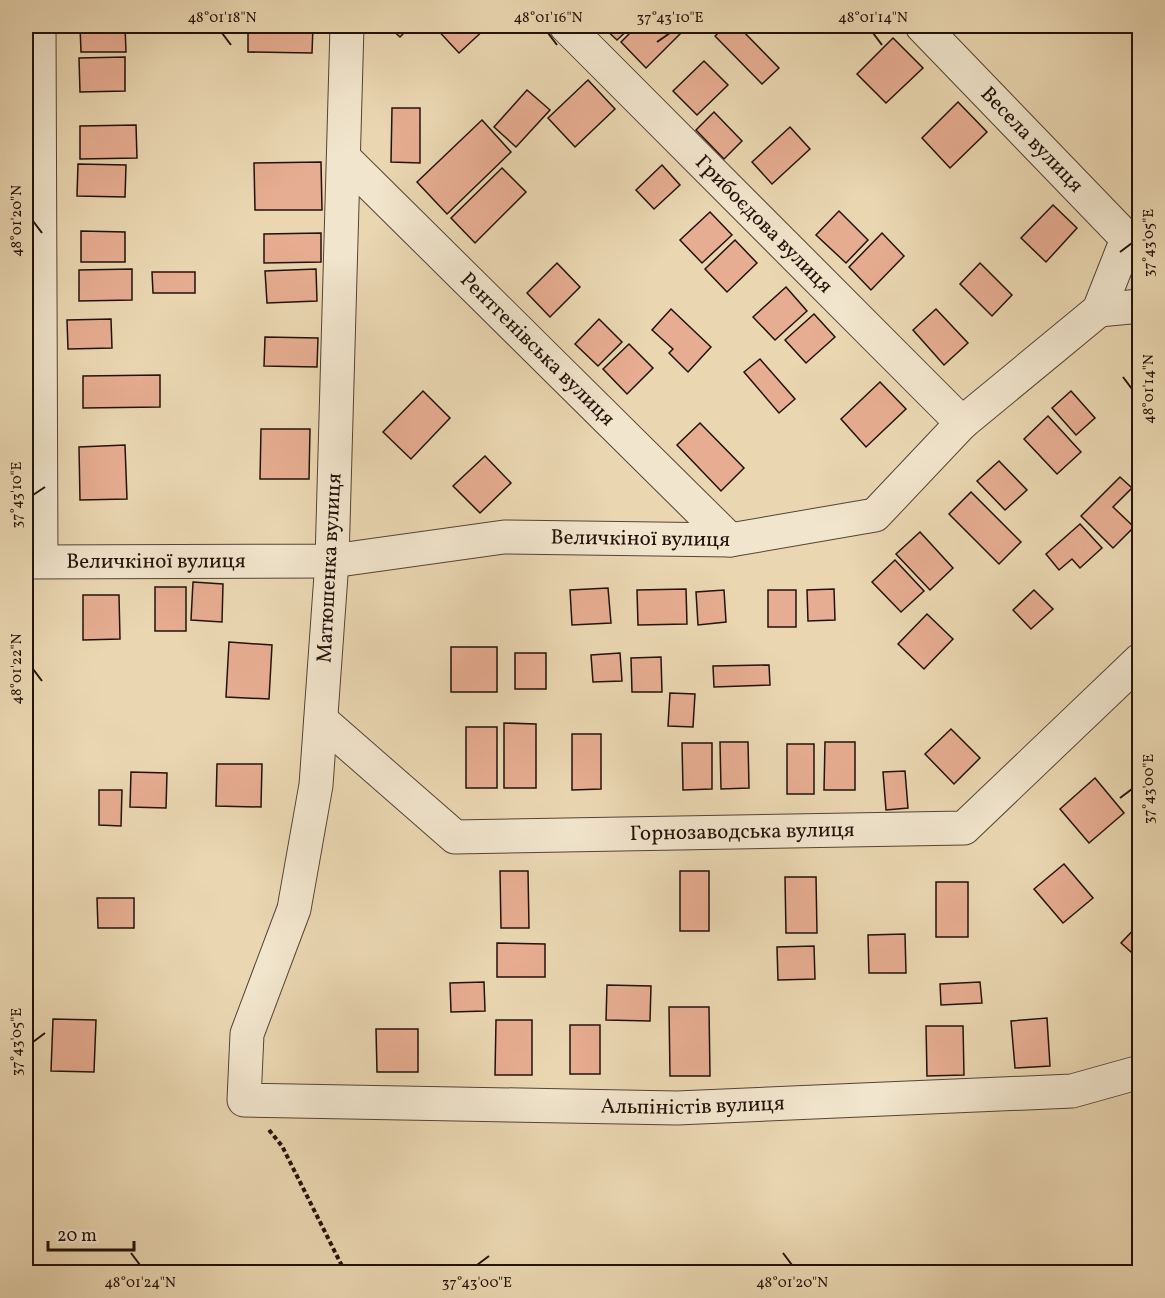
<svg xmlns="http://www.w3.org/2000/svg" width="1165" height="1298" viewBox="0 0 1165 1298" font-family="Vollkorn,serif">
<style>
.building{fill:#e7ad92;stroke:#23120b;stroke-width:1.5}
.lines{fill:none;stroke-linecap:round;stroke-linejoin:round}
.minor-casing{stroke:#554335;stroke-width:35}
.path{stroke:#23120b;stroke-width:4;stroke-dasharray:4.5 3;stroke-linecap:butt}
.minor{stroke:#f1e5cd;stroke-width:33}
.ticks{fill:none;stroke:#23120b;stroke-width:2}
.labels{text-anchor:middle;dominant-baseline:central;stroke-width:5;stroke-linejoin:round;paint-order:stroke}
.street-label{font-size:21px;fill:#23120b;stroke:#f1e5cd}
.neatline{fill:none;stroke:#23120b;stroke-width:2}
.ticks-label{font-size:15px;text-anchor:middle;fill:#23120b}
</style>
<rect width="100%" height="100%" fill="#ead7b2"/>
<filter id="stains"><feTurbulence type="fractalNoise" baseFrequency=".00333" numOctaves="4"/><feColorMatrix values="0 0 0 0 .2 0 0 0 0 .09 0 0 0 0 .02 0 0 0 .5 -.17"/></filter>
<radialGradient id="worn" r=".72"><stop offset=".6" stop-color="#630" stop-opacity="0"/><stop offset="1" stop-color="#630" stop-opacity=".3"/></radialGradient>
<g class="building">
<polygon points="80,26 125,26 126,52 81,52"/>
<polygon points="248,26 313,26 312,53 248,52"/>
<polygon points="388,26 411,26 400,37"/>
<polygon points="434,26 488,26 459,53"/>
<polygon points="602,26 632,26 617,40"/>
<polygon points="637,26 686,26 687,27 646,68 621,42"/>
<polygon points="726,26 738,26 779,68 762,84 715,36"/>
<polygon points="893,38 923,68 886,103 857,74"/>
<polygon points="125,57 125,91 80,92 79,58"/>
<polygon points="704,61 728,85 697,115 673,91"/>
<polygon points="588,80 615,109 575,147 548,118"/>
<polygon points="527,90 550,110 516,147 494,127"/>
<polygon points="958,102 987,132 950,168 922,138"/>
<polygon points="392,108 420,108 420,163 391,162"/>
<polygon points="714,112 742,141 724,159 696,130"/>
<polygon points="482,120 511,152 447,214 417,182"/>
<polygon points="136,125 137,158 80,159 80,126"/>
<polygon points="790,127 810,149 772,184 752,162"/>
<polygon points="321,162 322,210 255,210 254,163"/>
<polygon points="78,164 126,165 125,197 77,196"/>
<polygon points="662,165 680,185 654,209 636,190"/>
<polygon points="502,168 526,192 475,243 451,218"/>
<polygon points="1053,205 1077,228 1046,262 1021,238"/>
<polygon points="839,211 868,240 846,263 816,235"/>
<polygon points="710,212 732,235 702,263 680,240"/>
<polygon points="81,231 125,232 125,262 81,262"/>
<polygon points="321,233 321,262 264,263 264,234"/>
<polygon points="882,233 904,256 871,290 849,267"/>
<polygon points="735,240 757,263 727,292 705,269"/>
<polygon points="557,263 580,287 550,317 527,293"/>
<polygon points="980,263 1012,295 992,316 960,284"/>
<polygon points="132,269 132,300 79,301 79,270"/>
<polygon points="316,269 317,301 267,303 265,271"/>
<polygon points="152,272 195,272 195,293 153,293"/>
<polygon points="786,287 807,311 775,340 753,317"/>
<polygon points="671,309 711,347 688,372 669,353 673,349 652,330"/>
<polygon points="936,309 968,343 944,365 913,330"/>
<polygon points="814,314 835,337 806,363 785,340"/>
<polygon points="111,319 112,348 68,349 67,320"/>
<polygon points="599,319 622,342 598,366 575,344"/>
<polygon points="265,337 318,338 317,367 264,366"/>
<polygon points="629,344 653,368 627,394 603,369"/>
<polygon points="760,359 795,399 779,413 744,372"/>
<polygon points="160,375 160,407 83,408 83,376"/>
<polygon points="880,382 906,409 866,447 841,419"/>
<polygon points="423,391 450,418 411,459 383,432"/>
<polygon points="1071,391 1095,418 1076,435 1052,408"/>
<polygon points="1048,416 1081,452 1057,474 1024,439"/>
<polygon points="700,423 744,468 721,491 677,445"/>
<polygon points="261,429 310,429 309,479 260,479"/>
<polygon points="125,445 127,499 80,500 79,447"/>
<polygon points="485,456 511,483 480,513 453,486"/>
<polygon points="999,461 1027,490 1005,510 977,481"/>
<polygon points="1120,477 1132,488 1113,507 1134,527 1113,548 1081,516"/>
<polygon points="971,492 1021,542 999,564 949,514"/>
<polygon points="1080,524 1102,548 1080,568 1072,559 1059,570 1046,554"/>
<polygon points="920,532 953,568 930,590 896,554"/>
<polygon points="895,560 924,591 901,612 872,582"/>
<polygon points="193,582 223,584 222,622 191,620"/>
<rect x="155" y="587" width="31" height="44"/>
<polygon points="608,588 611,623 572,625 570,590"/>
<polygon points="686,589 687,624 638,625 637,590"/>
<polygon points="834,589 835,620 808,621 807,590"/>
<polygon points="724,590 726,622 698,625 696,592"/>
<rect x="768" y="590" width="28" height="37"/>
<polygon points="1034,590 1053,609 1031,629 1013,610"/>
<polygon points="83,595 119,595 120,639 83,640"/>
<polygon points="927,614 953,639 924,669 898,644"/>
<polygon points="229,642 272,645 269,699 226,697"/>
<rect x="451" y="647" width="46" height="45"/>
<rect x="515" y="653" width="31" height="36"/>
<polygon points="620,653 622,681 593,682 591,655"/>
<polygon points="661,657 662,692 632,692 631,658"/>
<polygon points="769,665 770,685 714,687 713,666"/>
<polygon points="670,693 695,694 693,727 668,726"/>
<polygon points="504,723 536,724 536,788 504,788"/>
<rect x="466" y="727" width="31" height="61"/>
<polygon points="951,729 980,758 954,784 925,754"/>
<polygon points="572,734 601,734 601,789 572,790"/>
<polygon points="720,742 748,742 749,788 721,789"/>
<polygon points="825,742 855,742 855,790 824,790"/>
<polygon points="682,743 712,743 712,789 683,790"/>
<rect x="787" y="744" width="27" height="50"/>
<polygon points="217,764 262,764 261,807 216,806"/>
<polygon points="905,771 908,808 886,810 883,772"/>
<polygon points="131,772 167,773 166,808 130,807"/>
<polygon points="1095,778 1124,813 1089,843 1060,809"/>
<polygon points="99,790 122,790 121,826 99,825"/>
<polygon points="1064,864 1093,898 1063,923 1034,889"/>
<polygon points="500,871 528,871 529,928 501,928"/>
<rect x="680" y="871" width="29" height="60"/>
<polygon points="785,877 816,877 817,933 786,933"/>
<rect x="936" y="882" width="32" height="55"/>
<polygon points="97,898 134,898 134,928 98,928"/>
<polygon points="1140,923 1140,960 1121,943"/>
<polygon points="905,934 906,973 869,973 868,935"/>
<polygon points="497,943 545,944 545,977 497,977"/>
<polygon points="814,946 815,979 778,980 777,947"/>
<polygon points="484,982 485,1011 451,1012 450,983"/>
<polygon points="980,982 982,1003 941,1005 940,984"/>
<polygon points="607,985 651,986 650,1021 606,1020"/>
<polygon points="669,1007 709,1007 710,1076 670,1076"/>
<polygon points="1047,1018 1050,1066 1015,1068 1011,1021"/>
<polygon points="53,1019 96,1020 94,1072 51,1071"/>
<polygon points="496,1020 532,1020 532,1075 495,1075"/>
<rect x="570" y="1025" width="30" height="49"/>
<polygon points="926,1026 963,1026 964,1075 927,1076"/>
<polygon points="376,1029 418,1029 418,1072 377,1072"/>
</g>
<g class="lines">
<g class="minor-casing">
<g id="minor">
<polyline points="39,26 41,561"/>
<path id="s1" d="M347,26l-15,535 -16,224 -22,124 -47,125 -3,66 433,8 395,-17 68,-19"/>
<path id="s2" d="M566,26l396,397"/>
<path id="s3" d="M922,26l218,226"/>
<path id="s4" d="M344,158l386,382"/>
<polyline points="1099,310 1140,306"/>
<path id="s5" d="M26,562l306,-1 172,-24 226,3 145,-25 87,-92 137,-113 28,-71"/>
<path id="s6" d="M321,720l134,117 509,-9 176,-168"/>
</g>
</g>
<polyline class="path" points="269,1130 282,1146 345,1272"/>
<use href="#minor" class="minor"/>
</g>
<path class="ticks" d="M222,33l9,12M548,33l9,12M873,33l9,12M657,42l13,-9M33,221l9,12M1120,252l12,-9M1123,377l9,12M33,495l12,-8M33,669l9,12M1120,798l12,-9M33,1042l12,-9M131,1253l9,12M783,1253l9,12M477,1265l12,-9"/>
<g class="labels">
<g class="street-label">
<text stroke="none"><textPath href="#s3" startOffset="158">Весела вулиця</textPath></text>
<text stroke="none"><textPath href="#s2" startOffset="280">Грибоєдова вулиця</textPath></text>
<text stroke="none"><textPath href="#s4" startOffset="272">Рентгенівська вулиця</textPath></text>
<text stroke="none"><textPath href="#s5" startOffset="616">Величкіної вулиця</textPath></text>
<text stroke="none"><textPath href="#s5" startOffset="130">Величкіної вулиця</textPath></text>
<text transform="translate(330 568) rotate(-87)">Матюшенка вулиця</text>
<text stroke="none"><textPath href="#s6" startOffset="465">Горнозаводська вулиця</textPath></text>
<text stroke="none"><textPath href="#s1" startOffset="1534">Альпіністів вулиця</textPath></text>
</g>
</g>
<rect width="1165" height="1298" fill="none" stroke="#ead7b2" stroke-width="66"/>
<path d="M48 1241v9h86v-9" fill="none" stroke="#23120b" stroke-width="3"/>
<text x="57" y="1241" font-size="18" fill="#23120b" stroke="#f1e5cd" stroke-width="4.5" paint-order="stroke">20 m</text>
<rect x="33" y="33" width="1099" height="1232" class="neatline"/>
<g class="ticks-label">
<text x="222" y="22">48°01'18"N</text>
<text x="548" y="22">48°01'16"N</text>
<text x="670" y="22">37°43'10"E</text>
<text x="873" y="22">48°01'14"N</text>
<text transform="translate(16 221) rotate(-90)" y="5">48°01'20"N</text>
<text transform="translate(1148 243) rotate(-90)" y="5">37°43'05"E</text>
<text transform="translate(1148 389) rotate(-90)" y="5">48°01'14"N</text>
<text transform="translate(16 495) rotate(-90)" y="5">37°43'10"E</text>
<text transform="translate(16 669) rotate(-90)" y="5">48°01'22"N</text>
<text transform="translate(1148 789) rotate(-90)" y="5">37°43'00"E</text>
<text transform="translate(16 1042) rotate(-90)" y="5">37°43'05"E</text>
<text x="140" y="1287">48°01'24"N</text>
<text x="477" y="1287">37°43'00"E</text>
<text x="792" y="1287">48°01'20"N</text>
</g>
<rect width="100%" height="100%" filter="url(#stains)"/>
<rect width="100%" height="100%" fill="url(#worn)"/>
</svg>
